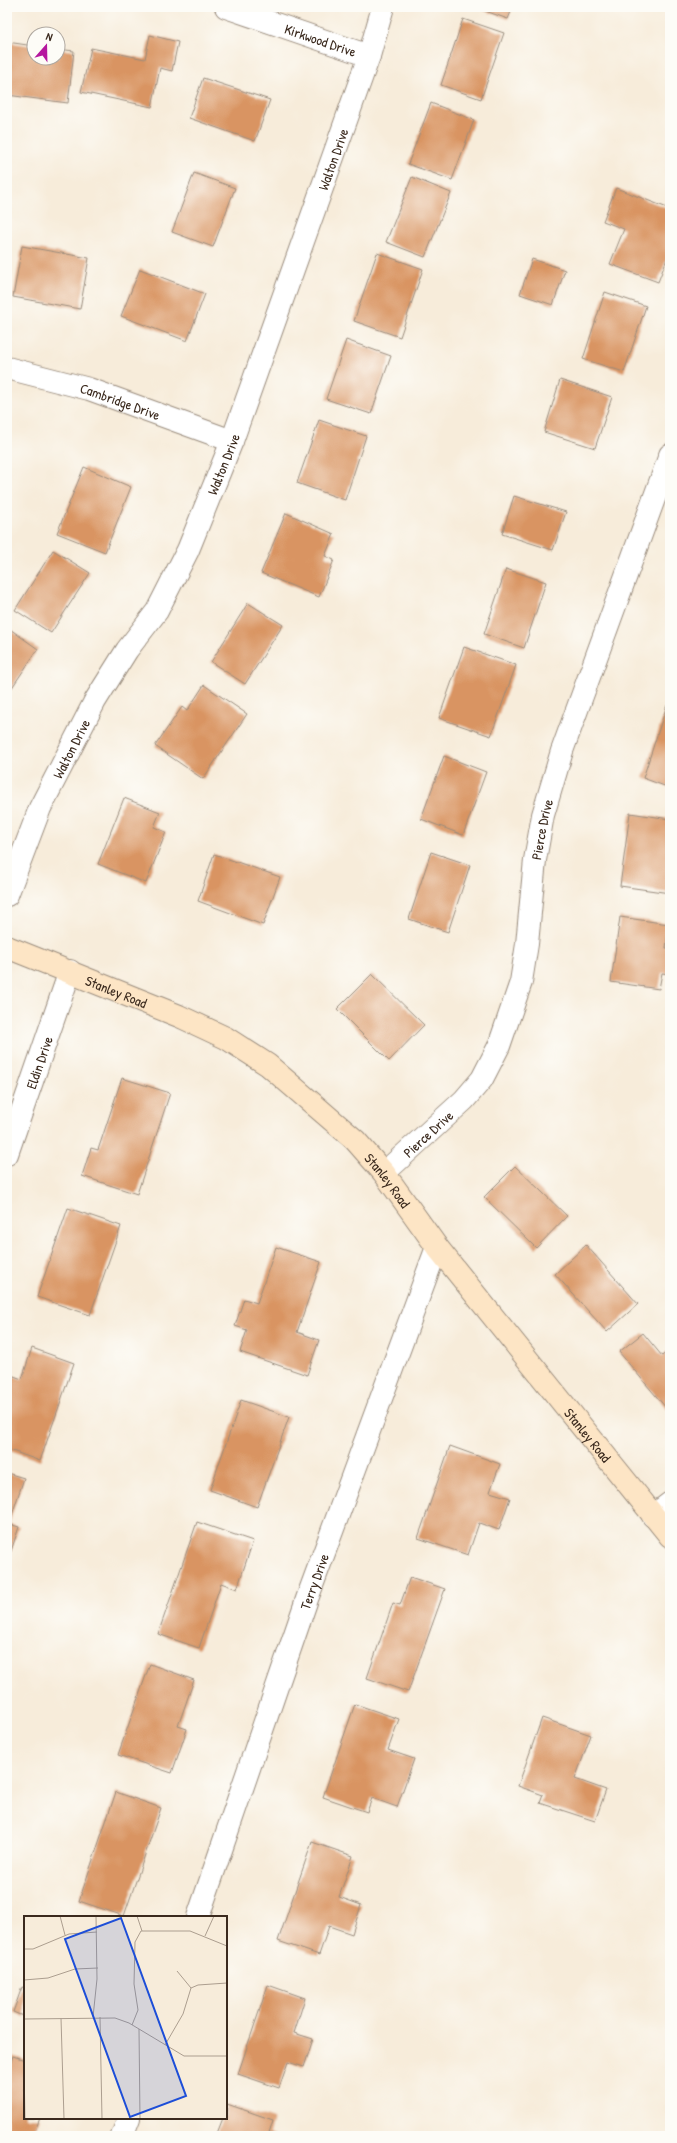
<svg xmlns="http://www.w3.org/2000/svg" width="677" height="2143" viewBox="0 0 677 2143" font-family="'Patrick Hand',sans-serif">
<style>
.building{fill:#d99462}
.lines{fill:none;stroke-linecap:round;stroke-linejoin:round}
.street-casing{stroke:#998b7c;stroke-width:24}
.secondary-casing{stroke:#998b7c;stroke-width:24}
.street{stroke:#fff;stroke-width:22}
.secondary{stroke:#fde5c5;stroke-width:22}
.labels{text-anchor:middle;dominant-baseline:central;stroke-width:3.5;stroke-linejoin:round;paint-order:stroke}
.street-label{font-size:14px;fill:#3b2a1e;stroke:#fdfcf7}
.inset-road{fill:none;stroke:#ac9e8f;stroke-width:1}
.view{fill:#1d4ed8;fill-opacity:0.15;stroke:#1d4ed8;stroke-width:2}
.inset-edge{fill:none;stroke:#3b2a1e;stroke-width:2}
</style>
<rect width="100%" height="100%" fill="#fdfcf7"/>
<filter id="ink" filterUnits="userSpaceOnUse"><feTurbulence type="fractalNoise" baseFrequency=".025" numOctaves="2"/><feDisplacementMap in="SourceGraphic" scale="8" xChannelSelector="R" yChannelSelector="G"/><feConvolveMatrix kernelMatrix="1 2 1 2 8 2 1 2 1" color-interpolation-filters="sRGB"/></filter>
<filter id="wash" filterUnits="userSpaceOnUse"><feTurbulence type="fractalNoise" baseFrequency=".012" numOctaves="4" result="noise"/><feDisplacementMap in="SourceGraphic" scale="16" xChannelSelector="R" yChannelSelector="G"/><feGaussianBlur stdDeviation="0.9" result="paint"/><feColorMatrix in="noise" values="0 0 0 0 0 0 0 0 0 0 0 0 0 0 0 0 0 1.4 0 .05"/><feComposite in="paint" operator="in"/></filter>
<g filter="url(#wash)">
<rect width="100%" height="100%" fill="#f7ecda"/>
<g id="blocks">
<g class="building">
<polygon points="474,7 513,7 508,19"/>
<polygon points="463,19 504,33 481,99 441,85"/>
<polygon points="150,35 178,42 172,71 160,68 152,107 81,92 91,48 145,59"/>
<polygon points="7,42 34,46 34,58 58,58 58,49 74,51 68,103 7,95"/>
<polygon points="203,78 270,100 255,141 189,118"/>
<polygon points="431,103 474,120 452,180 408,164"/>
<polygon points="194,173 235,188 213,247 172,232"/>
<polygon points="412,177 451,193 425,257 386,242"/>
<polygon points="616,188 670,209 670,251 658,282 610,264 624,229 603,221"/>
<polygon points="22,246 89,258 80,309 13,297"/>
<polygon points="377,253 423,269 400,337 354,321"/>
<polygon points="532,259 565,270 553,305 520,294"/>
<polygon points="140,269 205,294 187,341 121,316"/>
<polygon points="605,292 646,306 624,372 583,359"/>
<polygon points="346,340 391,356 371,414 326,399"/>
<polygon points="560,380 612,397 595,448 544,432"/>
<polygon points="319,420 366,436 345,500 297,483"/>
<polygon points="84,467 131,487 105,552 57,533"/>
<polygon points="514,496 566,512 553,550 502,534"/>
<polygon points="286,513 334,534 325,556 334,560 319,597 261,573"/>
<polygon points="53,550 90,573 51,633 15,610"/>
<polygon points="506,569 546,582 524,648 484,634"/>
<polygon points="248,603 283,625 245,684 211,662"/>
<polygon points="7,627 38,649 11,689 7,687"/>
<polygon points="464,647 516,665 491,736 439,718"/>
<polygon points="204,685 247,714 203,779 155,746 182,707 187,711"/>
<polygon points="667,705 670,706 670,788 643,778"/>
<polygon points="444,756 486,772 463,835 421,819"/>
<polygon points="124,798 160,812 154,827 166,832 146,883 98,864"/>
<polygon points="630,813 670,819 670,893 620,886"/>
<polygon points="431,852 470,865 448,932 409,919"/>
<polygon points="214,854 280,877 263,925 198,901"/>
<polygon points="620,917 669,924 666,948 670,948 670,974 662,973 659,989 611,982"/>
<polygon points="372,974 424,1025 389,1061 337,1009"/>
<polygon points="122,1078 170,1093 137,1194 82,1176 91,1148 98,1150"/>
<polygon points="515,1166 567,1216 536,1248 484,1197"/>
<polygon points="68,1208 121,1226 90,1315 37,1297"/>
<polygon points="586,1245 638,1304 607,1332 555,1274"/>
<polygon points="276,1247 321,1262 297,1332 319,1340 307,1375 240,1352 247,1330 235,1326 244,1299 257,1303"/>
<polygon points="643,1333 662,1356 670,1349 670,1406 667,1409 619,1352"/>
<polygon points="32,1348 74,1363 40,1461 7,1449 7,1386 11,1375 22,1379"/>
<polygon points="241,1400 289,1417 257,1507 210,1490"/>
<polygon points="450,1446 500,1464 490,1492 510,1498 499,1530 479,1523 468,1555 418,1538"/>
<polygon points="7,1473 24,1478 9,1524 19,1527 7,1563"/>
<polygon points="197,1522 253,1541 237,1589 221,1583 199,1648 158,1634"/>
<polygon points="410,1577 445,1589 408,1692 367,1678 393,1603 400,1605"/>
<polygon points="150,1664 194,1680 178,1726 187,1729 172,1773 118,1755"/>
<polygon points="355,1704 399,1719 388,1750 414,1759 397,1807 372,1798 367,1812 323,1797"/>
<polygon points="542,1718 591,1735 575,1779 606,1790 595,1821 540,1803 543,1795 518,1786"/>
<polygon points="116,1792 161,1808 124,1916 79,1901"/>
<polygon points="312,1842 353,1856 339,1897 361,1905 352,1934 329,1926 319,1955 278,1941"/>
<polygon points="268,1985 305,1998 294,2033 313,2039 304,2067 288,2062 279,2088 238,2074"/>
<polygon points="22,1987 25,1988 25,2017 13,2012"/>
<polygon points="13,2056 25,2060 25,2118 40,2118 33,2136 7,2136 7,2072"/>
<polygon points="227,2104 273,2120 269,2133 277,2136 216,2136 223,2118 226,2118"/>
</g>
</g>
</g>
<g filter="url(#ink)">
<use href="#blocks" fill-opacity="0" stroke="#998b7c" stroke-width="1"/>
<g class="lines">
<g class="street-casing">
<g id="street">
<path id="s1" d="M226,7l143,49"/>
<path id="s2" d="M7,368l82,21 143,52"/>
<path id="s3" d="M7,895l33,-87 55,-107 32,-51 30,-39 31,-61 44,-109 137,-385 14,-49"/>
<path id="s4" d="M7,1154l63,-183"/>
<path id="s5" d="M384,1173l80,-73 18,-21 17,-33 22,-64 6,-38 8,-84 8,-45 19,-64 108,-296"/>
<polyline points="653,1516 670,1503"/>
<path id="s6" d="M198,1917l109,-318 130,-352"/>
<polyline points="122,2136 129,2118"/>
</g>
</g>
<g class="secondary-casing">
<g id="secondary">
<path id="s7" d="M7,947l172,69 47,22 42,27 87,75 29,33 53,74 233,289"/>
</g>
</g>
<use href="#street" class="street"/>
<use href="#secondary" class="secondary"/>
</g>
</g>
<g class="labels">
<g class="street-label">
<text stroke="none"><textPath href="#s1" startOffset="100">Kirkwood Drive</textPath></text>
<text stroke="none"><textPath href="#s3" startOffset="808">Walton Drive</textPath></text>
<text stroke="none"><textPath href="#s2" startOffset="118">Cambridge Drive</textPath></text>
<text stroke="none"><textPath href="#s3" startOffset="484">Walton Drive</textPath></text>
<text stroke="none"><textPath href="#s3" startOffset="160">Walton Drive</textPath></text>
<text stroke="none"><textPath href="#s5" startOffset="395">Pierce Drive</textPath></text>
<text stroke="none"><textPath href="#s7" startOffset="118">Stanley Road</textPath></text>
<text stroke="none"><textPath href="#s4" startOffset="97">Eldin Drive</textPath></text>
<text stroke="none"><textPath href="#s5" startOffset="59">Pierce Drive</textPath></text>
<text stroke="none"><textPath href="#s7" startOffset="454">Stanley Road</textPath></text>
<text stroke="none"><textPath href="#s7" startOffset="778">Stanley Road</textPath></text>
<text stroke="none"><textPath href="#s6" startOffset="355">Terry Drive</textPath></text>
</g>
</g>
<g transform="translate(24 1916)">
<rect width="203" height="203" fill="#f7ecda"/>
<path class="inset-road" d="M36,0l5,19M113,0l5,15M181,20l9,-20M0,33h9l36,-15 28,-2M153,55l14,17M0,64l24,-2 27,-9 23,-1M167,72l7,-3 29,-2M69,101l4,-38 -1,-63M76,101l2,102M37,102l3,101M0,103l91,-1 14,5 55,33h43M108,109l6,-15 -4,-26 1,-42 6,-11h49l37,15M115,113l1,90M141,129l18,-31 8,-26M0,152l1,51"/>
<path class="view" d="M97,2l65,178 -56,21 -65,-178z"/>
<rect width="203" height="203" class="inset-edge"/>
</g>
<rect width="677" height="2143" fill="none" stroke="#fdfcf7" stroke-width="24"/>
<g transform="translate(46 46) rotate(20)"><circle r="19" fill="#fdfcf7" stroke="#afa8a0"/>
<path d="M0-3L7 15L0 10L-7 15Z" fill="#b5179e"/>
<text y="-6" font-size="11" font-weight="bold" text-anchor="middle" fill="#3b2a1e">N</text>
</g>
</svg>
